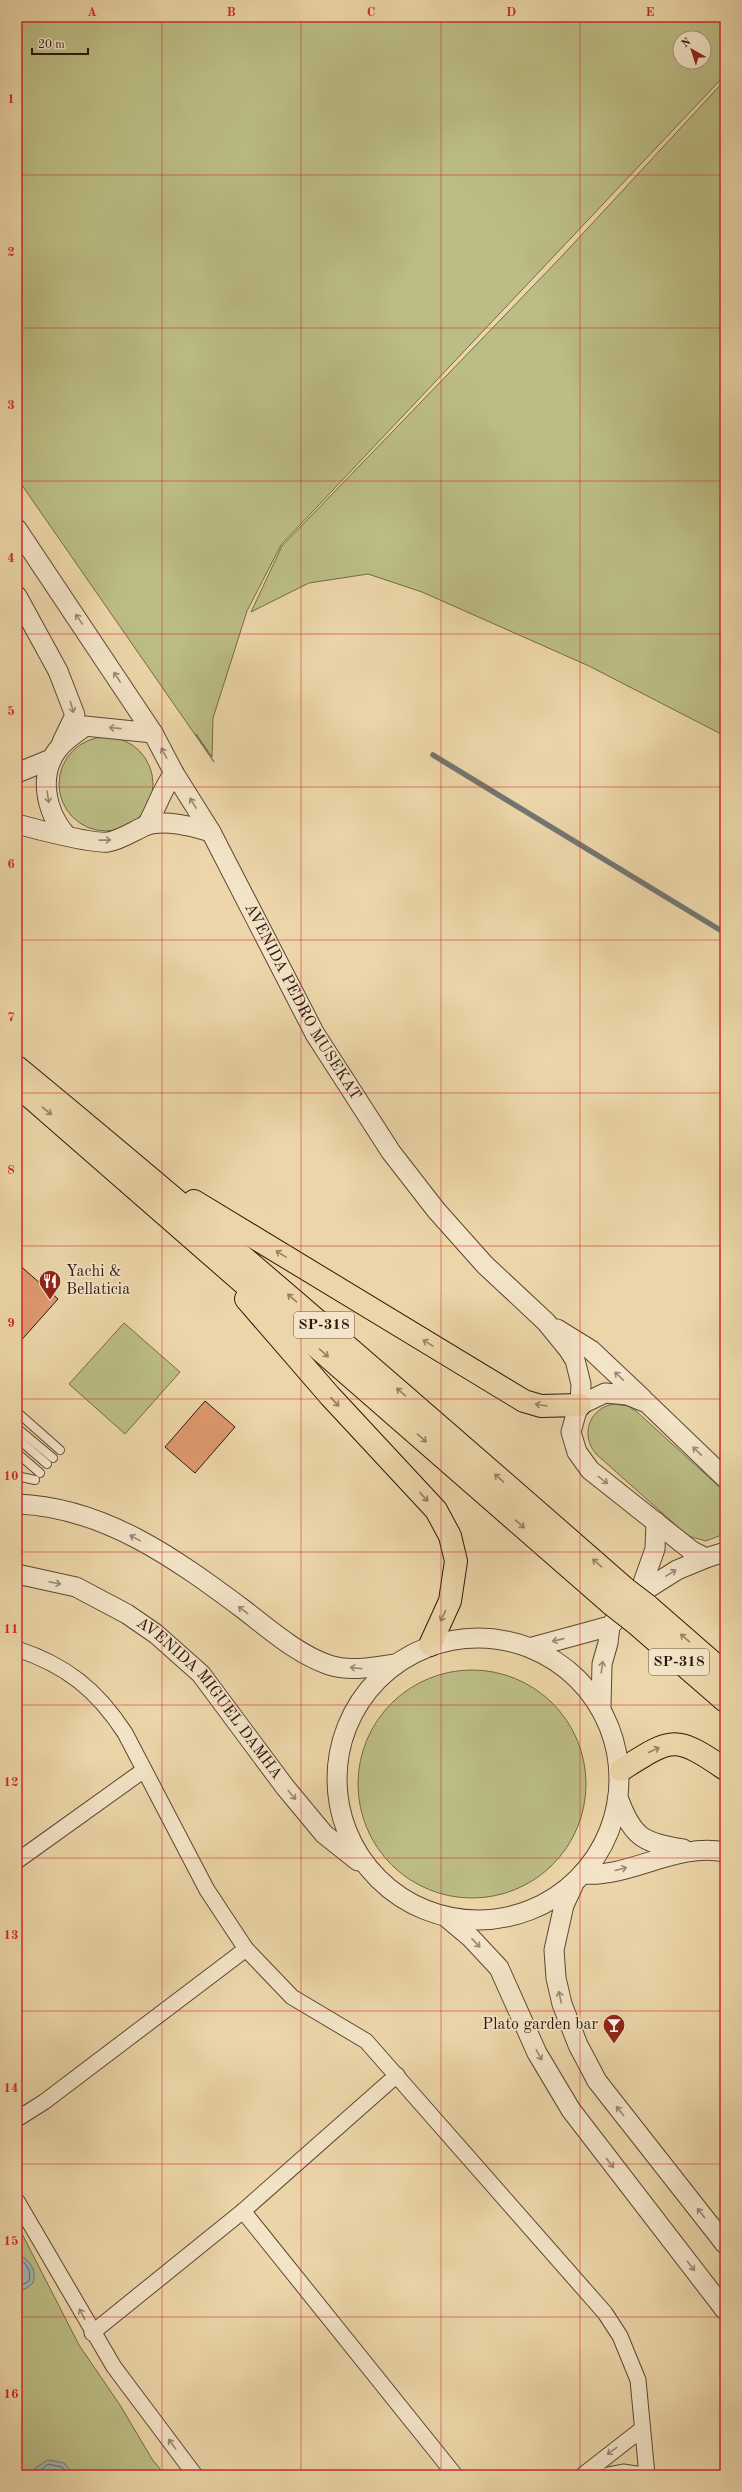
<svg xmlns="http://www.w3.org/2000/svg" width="742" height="2492" viewBox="0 0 742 2492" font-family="'Old Standard TT',serif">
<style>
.green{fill:#bcbd85;stroke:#746a48;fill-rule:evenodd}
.water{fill:#a0b6b5;stroke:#727671}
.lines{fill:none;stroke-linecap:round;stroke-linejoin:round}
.shore{stroke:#666660;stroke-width:1}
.stream{stroke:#727671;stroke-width:5.5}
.building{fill:#e0996f;stroke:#2c170c}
.service-casing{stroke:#5c4733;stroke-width:10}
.minor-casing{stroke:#5c4733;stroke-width:17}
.tertiary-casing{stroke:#5c4733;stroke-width:21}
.motorway-casing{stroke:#2c170c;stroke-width:24}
.service{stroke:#f3e4c7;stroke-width:8}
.minor{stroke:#f3e4c7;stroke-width:15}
.tertiary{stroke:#f3e4c7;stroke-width:19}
.motorway{stroke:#ecd6a9;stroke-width:22}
.motorway-bridge-casing{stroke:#2c170c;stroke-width:24;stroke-linecap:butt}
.motorway-bridge{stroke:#ecd6a9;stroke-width:22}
.oneway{stroke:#998873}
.oneway2{stroke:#968062}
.grid{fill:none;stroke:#d62828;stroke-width:1;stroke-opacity:0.55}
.labels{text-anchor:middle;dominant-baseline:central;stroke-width:3.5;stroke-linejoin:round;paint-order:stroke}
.shield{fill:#f3e4c7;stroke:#685444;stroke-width:1}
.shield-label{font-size:15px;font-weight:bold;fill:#2c170c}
.street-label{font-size:16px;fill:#2c170c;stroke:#f3e4c7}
.poi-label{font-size:16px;fill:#2c170c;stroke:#f3e4c7;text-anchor:start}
.neatline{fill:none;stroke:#d62828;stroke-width:1.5}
.grid-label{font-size:13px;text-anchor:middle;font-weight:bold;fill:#d62828}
</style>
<rect width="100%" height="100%" fill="#ecd6a9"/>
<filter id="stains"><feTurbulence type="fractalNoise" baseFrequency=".005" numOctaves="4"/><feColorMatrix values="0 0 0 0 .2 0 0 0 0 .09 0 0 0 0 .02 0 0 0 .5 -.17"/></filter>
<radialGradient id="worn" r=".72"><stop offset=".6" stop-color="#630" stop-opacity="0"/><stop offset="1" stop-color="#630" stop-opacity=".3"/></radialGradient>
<g class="green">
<path d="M17,17h708v58l-444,470 -34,66 -34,107 -1,39 -16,-23 18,28 -197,-284zM680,38h24v24h-24z"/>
<polygon points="725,80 725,736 589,666 422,592 368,574 309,583 251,612 282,546 562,256"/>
<circle cx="106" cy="784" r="47"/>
<polygon points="124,1323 180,1372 125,1434 69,1384"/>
<path d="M613,1404l15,2 8,5 89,81 -1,42 -18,7 -18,-5 -92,-82c-16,-19 -7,-45 17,-50z"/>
<circle cx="472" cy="1784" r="114"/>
<polygon points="17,2224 79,2345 120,2405 152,2459 165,2475 17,2475"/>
</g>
<g class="water">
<path d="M17,2253c12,7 20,15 16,30l-6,5 -10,4z"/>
<polygon points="48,2460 64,2463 74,2475 31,2475 35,2468"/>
</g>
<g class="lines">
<g class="shore">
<path d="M17,2257c9,6 15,13 12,24l-12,7"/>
<polyline points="35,2475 48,2464 62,2467 69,2475"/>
</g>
<polyline class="stream" points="433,755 725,933"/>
</g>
<g class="building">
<polygon points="17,1263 58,1299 17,1345"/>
<polygon points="205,1401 235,1427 195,1473 165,1447"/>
</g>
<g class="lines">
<g class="service-casing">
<g id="service">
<polyline points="17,1412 60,1450"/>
<polyline points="17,1428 53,1458"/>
<polyline points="17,1438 47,1464"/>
<polyline points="17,1453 40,1473"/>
<polyline points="17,1474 21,1477 35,1480"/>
</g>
</g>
<g class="minor-casing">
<g id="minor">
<path d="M17,1649c49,16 80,41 108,84l82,157 39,59 46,48 74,44 239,272 15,23 18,44 9,95"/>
<polyline points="17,1861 144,1770"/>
<polyline points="17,2119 44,2102 246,1949"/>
<polyline points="17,2201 114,2367 195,2475"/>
<polyline points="243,2211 455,2475"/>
<polyline points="92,2333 243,2211 397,2075"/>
<polyline points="583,2475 642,2429"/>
<polyline points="608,2475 623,2472 643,2475"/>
</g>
</g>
<g class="tertiary-casing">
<g id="tertiary">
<path id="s1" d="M17,529l136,204 21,40 37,59 104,202 76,118 45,58 49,55 61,57 22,27 7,11 6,24 -1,21"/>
<polyline points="17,596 58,671 75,715 62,742"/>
<polyline points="17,773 51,759"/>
<path d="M17,824c18,5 75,20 91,18 12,-2 26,-11 37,-16 17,-7 48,0 66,6"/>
<path d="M147,825c10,-18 15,-36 27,-52"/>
<path d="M66,835c-21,-24 -28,-62 -7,-87 7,-9 18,-15 26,-22l68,7"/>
<polyline points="557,1329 591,1350 643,1399"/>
<polyline points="725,1478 647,1403 627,1395 605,1393 580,1405 576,1414 571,1432 577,1452 590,1470 692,1551 706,1558 725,1552"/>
<path d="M17,1504c87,3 159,55 226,105 26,20 54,45 86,56 21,7 45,2 66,-1"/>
<path id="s2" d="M17,1574l59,13 51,27 29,20 45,40 84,113 39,47 34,27"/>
<polyline points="639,1594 655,1549 656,1522"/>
<circle cx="478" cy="1779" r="141"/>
<polyline points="533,1647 610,1626 639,1594 677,1570 706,1558"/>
<polyline points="601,1706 602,1664 608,1643 610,1626"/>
<path d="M619,1800c14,38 25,43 64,49"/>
<path d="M583,1874c47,4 93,-32 142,-22"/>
<polyline points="573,1886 564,1905 554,1950 556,1978 562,2004 578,2045 597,2081 725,2244"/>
<polyline points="446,1917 471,1938 499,1968 537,2053 571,2110 725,2310"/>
</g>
</g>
<g class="motorway-casing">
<g id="motorway">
<path d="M17,1067c206,170 408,346 609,522"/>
<polyline points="21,1089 611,1604"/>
<polyline points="194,1201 524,1401 541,1406 580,1405"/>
<polyline points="246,1299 330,1396 436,1510 450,1536 456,1561 450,1601 430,1645"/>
<polyline points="647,1605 725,1673"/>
<polyline points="634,1622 725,1701"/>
<path d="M621,1770c51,-32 53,-36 104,-1"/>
</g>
</g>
<use href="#service" class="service"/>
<use href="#minor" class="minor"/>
<use href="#tertiary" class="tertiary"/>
<use href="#motorway" class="motorway"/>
<g class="motorway-bridge-casing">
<g id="motorway-bridge">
<polyline points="626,1589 647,1605"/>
<polyline points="611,1604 634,1622"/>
</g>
</g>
<use href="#motorway-bridge" class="motorway-bridge"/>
</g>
<defs><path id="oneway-shaft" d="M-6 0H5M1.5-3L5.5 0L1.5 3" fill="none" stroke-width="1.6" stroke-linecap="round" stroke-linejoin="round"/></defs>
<g class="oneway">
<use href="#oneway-shaft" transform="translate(79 619) rotate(-124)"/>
<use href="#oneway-shaft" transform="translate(117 677) rotate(-123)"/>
<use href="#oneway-shaft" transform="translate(72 707) rotate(73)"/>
<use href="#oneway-shaft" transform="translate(115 728) rotate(-174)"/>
<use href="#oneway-shaft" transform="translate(164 753) rotate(-117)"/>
<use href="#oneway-shaft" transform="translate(48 797) rotate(81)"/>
<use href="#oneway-shaft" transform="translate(193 803) rotate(-122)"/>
<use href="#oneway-shaft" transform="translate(105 840) rotate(-1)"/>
<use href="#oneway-shaft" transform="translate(619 1376) rotate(-136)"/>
<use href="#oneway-shaft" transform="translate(697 1451) rotate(-136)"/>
<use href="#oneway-shaft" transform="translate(603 1480) rotate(38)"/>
<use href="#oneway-shaft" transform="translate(135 1538) rotate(-151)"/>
<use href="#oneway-shaft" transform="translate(671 1573) rotate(-31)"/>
<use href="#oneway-shaft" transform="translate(55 1583) rotate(12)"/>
<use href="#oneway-shaft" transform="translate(243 1610) rotate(-143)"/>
<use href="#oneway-shaft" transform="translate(558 1640) rotate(167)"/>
<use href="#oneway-shaft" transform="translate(602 1667) rotate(-82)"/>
<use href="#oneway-shaft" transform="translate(356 1668) rotate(-173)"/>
<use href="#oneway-shaft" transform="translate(292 1795) rotate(50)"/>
<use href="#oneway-shaft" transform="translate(621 1869) rotate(-15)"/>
<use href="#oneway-shaft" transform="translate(476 1943) rotate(47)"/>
<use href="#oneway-shaft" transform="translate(560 1997) rotate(-102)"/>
<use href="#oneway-shaft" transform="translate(539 2055) rotate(62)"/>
<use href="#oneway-shaft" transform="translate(620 2111) rotate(-128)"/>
<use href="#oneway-shaft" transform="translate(610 2163) rotate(52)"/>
<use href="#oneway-shaft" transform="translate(701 2213) rotate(-128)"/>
<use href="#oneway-shaft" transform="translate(691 2266) rotate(52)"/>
<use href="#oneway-shaft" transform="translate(82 2314) rotate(-117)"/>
<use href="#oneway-shaft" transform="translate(172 2444) rotate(-127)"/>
<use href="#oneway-shaft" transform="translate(612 2451) rotate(144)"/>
</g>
<g class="oneway2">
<use href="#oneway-shaft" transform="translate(47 1111) rotate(40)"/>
<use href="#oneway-shaft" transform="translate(281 1254) rotate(-149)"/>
<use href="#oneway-shaft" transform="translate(292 1298) rotate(-139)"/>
<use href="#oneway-shaft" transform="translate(428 1343) rotate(-149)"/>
<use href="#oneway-shaft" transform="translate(324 1353) rotate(41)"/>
<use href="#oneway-shaft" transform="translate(401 1392) rotate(-139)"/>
<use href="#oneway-shaft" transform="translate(335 1402) rotate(47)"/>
<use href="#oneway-shaft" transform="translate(541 1405) rotate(-171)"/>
<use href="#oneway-shaft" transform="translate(422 1438) rotate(41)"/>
<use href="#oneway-shaft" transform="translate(499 1478) rotate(-139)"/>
<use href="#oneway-shaft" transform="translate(424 1497) rotate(47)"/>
<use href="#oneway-shaft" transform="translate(520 1524) rotate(41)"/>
<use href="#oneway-shaft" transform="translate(597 1563) rotate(-139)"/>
<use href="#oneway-shaft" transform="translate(443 1616) rotate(115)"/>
<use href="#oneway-shaft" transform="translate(685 1638) rotate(-139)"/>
<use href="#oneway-shaft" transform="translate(654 1750) rotate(-25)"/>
</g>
<path class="grid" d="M162,17v2458M301,17v2458M441,17v2458M580,17v2458M17,175h708M17,328h708M17,481h708M17,634h708M17,787h708M17,940h708M17,1093h708M17,1246h708M17,1399h708M17,1552h708M17,1705h708M17,1858h708M17,2011h708M17,2164h708M17,2317h708"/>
<defs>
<g id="restaurant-pin" transform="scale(1.15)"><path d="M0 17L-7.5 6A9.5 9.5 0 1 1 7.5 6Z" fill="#8f2418" stroke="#f3e4c7"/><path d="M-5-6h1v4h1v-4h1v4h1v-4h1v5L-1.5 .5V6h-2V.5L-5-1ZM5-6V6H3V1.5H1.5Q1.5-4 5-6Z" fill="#fff"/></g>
<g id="bar-pin" transform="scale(1.15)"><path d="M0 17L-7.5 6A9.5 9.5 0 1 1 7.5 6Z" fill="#8f2418" stroke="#f3e4c7"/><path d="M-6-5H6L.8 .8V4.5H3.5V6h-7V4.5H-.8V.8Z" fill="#fff"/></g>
</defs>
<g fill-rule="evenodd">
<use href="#restaurant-pin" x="50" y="1281"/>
<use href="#bar-pin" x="614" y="2025"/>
</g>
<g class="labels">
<g class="shield">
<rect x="294" y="1312" width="60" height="26" rx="3"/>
<rect x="649" y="1649" width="60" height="26" rx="3"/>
</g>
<g class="shield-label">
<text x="324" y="1325">SP-318</text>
<text x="679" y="1662">SP-318</text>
</g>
<g class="street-label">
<text stroke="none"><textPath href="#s1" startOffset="553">AVENIDA PEDRO MUSEKAT</textPath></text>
<text stroke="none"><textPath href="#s2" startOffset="237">AVENIDA MIGUEL DAMHA</textPath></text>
</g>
<g class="poi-label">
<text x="66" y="1272">Yachi &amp;<tspan x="66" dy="18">Bellaticia</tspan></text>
<text x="598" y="2025" text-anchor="end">Plato garden bar</text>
</g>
</g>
<rect width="742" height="2492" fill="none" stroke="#ecd6a9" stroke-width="44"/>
<g transform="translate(692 50) rotate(321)"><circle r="19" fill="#f3e4c7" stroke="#a3927c"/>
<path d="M0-3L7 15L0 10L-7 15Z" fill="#8f2418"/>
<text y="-6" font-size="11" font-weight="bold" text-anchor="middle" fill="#2c170c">N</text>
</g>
<path d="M32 48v6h56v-6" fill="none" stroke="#2c170c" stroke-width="2"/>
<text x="38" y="48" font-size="12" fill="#2c170c" stroke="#f3e4c7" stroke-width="3" paint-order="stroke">20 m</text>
<rect x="22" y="22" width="698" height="2448" class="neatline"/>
<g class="grid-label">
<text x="92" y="16">A</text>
<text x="231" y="16">B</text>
<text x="371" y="16">C</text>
<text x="511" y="16">D</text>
<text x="650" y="16">E</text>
<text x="11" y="103">1</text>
<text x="11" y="256">2</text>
<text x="11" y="409">3</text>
<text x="11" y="562">4</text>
<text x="11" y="715">5</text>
<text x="11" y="868">6</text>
<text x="11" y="1021">7</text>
<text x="11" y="1174">8</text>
<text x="11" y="1327">9</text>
<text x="11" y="1480">10</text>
<text x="11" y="1633">11</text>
<text x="11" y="1786">12</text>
<text x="11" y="1939">13</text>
<text x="11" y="2092">14</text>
<text x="11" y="2245">15</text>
<text x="11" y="2398">16</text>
</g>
<rect width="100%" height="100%" filter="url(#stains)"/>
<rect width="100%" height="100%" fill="url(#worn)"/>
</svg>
